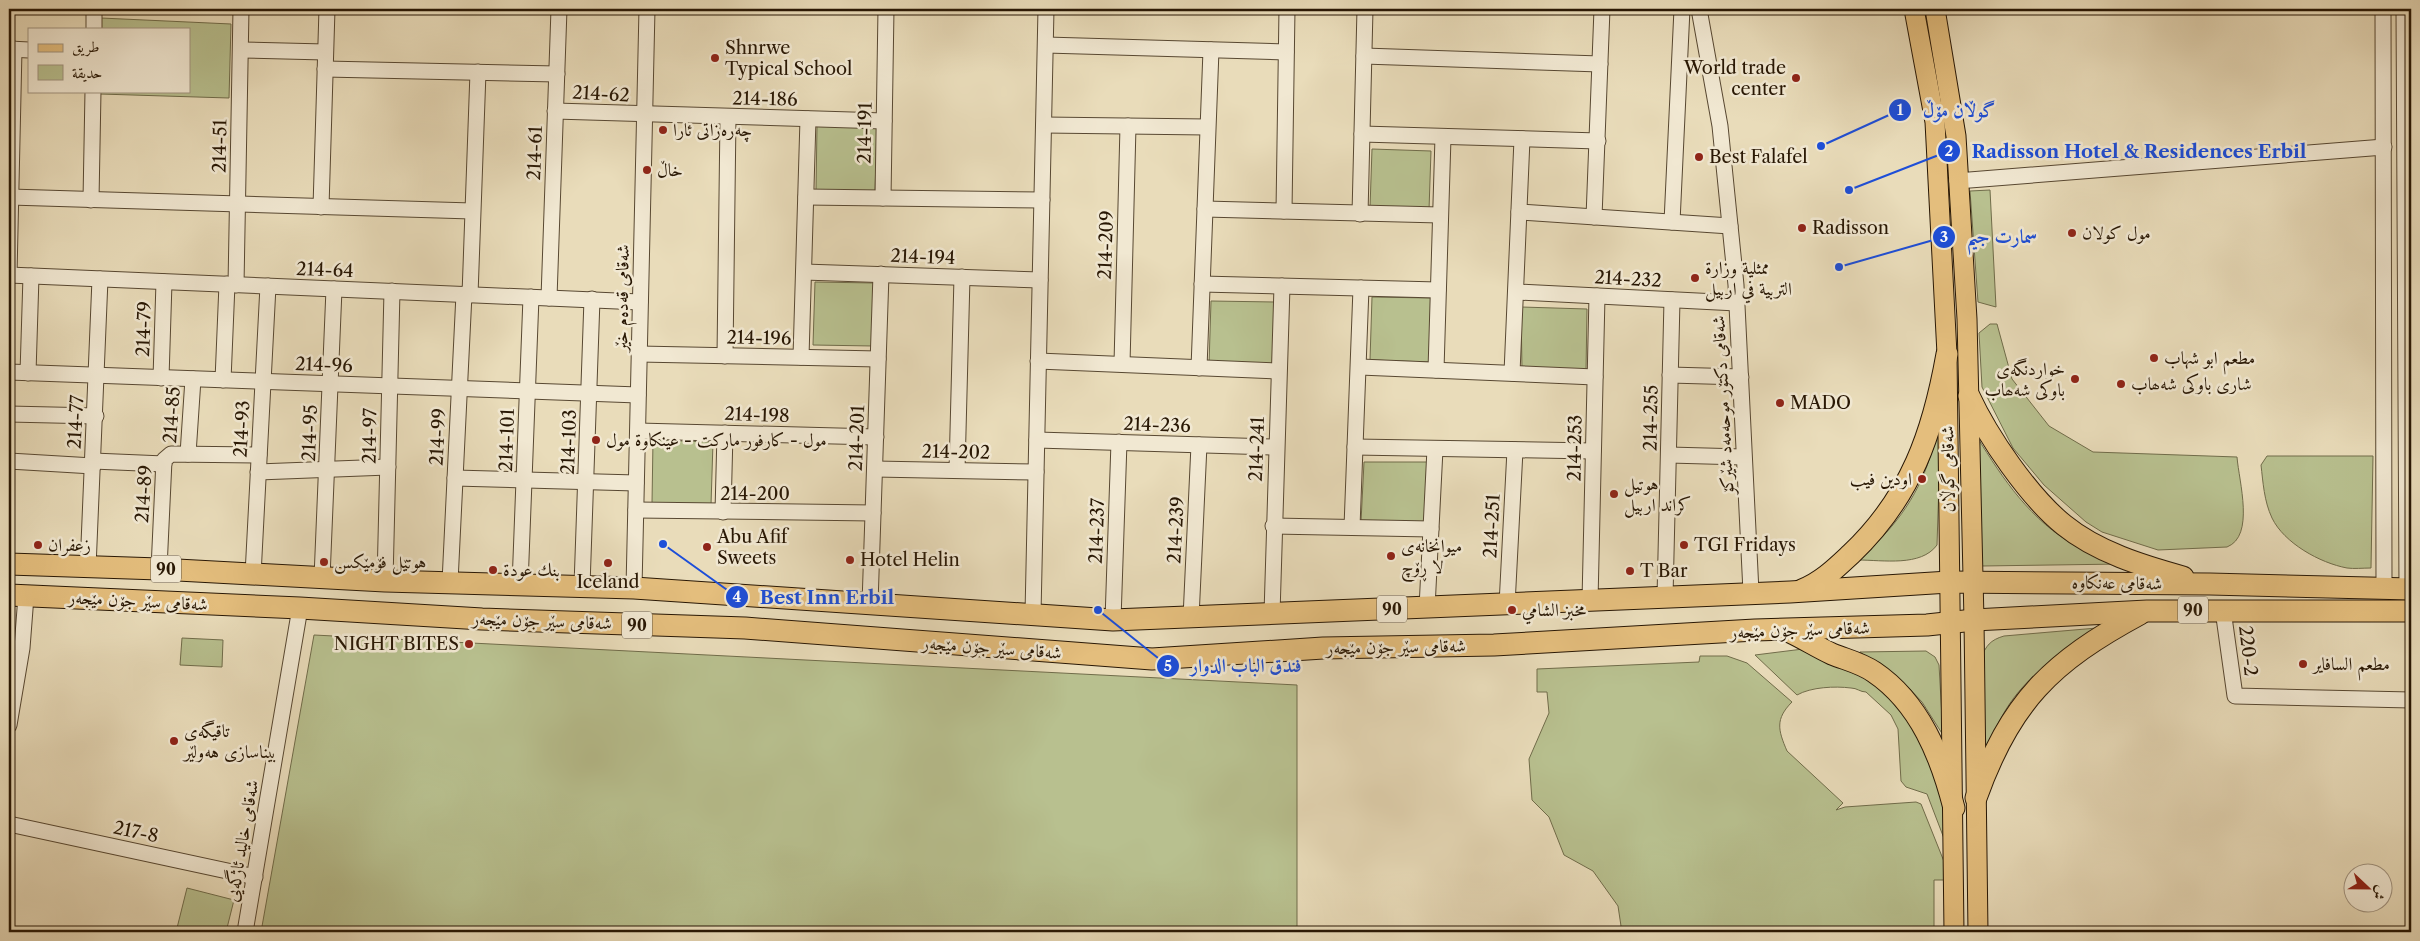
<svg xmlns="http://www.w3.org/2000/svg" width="2420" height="941" viewBox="0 0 2420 941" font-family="'Libre Caslon Text',Amiri,serif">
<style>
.green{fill:#b8c08f;stroke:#706c4a}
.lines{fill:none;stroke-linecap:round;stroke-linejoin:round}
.minor-casing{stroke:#584832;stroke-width:17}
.major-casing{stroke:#281704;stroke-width:21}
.highway-casing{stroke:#281704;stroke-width:23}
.minor{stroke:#f1e8d2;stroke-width:15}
.major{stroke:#e4be7d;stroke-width:19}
.highway{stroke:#e4be7d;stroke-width:21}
.poi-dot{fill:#8f2418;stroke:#f1e8d2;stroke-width:2}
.labels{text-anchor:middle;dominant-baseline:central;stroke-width:5;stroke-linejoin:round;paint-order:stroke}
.shield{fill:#f1e8d2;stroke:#645642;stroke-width:1}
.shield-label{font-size:16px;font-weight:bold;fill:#281704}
.poi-label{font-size:18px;fill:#281704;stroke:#f1e8d2;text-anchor:start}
.street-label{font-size:18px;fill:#281704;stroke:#f1e8d2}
.leader{fill:none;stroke:#1d4ed8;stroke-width:2}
.callout-dot{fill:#1d4ed8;stroke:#f1e8d2;stroke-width:2}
.mark-label{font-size:15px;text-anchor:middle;font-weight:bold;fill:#fff}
.callout-label{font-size:19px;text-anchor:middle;font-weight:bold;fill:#1d4ed8;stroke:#f1e8d2;stroke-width:5;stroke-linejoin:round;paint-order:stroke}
</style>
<rect width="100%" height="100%" fill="#e9dcba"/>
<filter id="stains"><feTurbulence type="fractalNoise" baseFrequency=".004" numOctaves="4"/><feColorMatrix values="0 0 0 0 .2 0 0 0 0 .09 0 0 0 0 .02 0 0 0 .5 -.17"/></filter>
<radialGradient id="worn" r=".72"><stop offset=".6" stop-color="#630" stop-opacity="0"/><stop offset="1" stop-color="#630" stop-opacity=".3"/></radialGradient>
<g class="green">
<polygon points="101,18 231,24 229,98 100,94 100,91 189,91 189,29 101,29"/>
<polygon points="817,126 877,128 875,191 816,190"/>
<polygon points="1372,149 1431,151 1429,210 1370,208"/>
<polygon points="1990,190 1996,307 1978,302 1970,191"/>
<polygon points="815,282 874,283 873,346 813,345"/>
<polygon points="1372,297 1431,298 1430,362 1370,360"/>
<polygon points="1211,301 1275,302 1273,365 1209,365"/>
<polygon points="1521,307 1587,309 1586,371 1522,370"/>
<path d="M1990,324h7l15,55 37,47 44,26 144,5c2,25 18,79 -10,90l-69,3 -56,-18 -16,-10 -42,-37 -31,-37 -31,-61 -3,-54z"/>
<path d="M1941,420l-4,125c-16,22 -54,15 -79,15 33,-28 59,-61 72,-103 5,-12 6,-25 11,-37z"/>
<path d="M1977,437c26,42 54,84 99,109 14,8 31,12 46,18l-140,2z"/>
<polygon points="653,440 713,442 711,505 652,503"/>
<path d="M2267,456h106l-2,112c-8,0 -17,1 -24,0 -27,-5 -63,-25 -75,-50 -8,-17 -9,-36 -11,-53z"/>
<polygon points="1364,462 1427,462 1424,525 1361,522"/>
<path d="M2097,628c-34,24 -70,46 -92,83 -9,15 -16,32 -24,48v-101c5,-12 9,-18 23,-22z"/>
<polygon points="314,635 1297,685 1297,932 261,932"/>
<polygon points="182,638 223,640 222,667 180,665"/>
<path d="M1811,648l83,47 49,88 2,58 -18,-47 -21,-7 -5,-6 -3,-52 -7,-14 -25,-23c-6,0 -9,-4 -15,-4 -16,-2 -40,-1 -54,7l-42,-40z"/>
<polygon points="1926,651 1935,657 1939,665 1943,735 1922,702 1907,686 1860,652"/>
<path d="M1700,656h27l20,7 45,39c-17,17 -14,28 -5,49l56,52 -7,7 9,-3 71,-5 5,2 24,60 -1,16h-10v52h-316l3,-6 -3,-20 -25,-35 -29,-16 -15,-38 -17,-17 -3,-41 20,-46 -2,-21h-10v-23l162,-7z"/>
<polygon points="187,888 234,900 226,932 176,932"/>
</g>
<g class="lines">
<g class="minor-casing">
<g id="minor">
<polyline points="1699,9 1720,126 1736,285 1751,592"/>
<polyline points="2383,9 2384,588"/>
<polyline points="2404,9 2407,589"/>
<polyline points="94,29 94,9"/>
<polyline points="1046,45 1286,52"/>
<polyline points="9,49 29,50"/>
<polyline points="241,50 325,52"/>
<polyline points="1364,56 1600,64"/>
<polyline points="325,69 557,74"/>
<polyline points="555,111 884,121"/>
<polyline points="1044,125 1207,127"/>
<polyline points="1362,134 1598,141"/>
<polyline points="1957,181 2384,147"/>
<polyline points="10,197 472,211"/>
<polyline points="806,197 1042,200"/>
<polyline points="883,198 886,9"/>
<polyline points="91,200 93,91"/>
<polyline points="321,207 327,9"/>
<polyline points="1205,209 1440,215"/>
<polyline points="1284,211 1287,9"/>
<polyline points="1519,212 1730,226"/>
<polyline points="1360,214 1365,9"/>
<polyline points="1594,217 1602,9"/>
<polyline points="1672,222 1682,9"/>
<polyline points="804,272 1040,280"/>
<polyline points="9,275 640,302"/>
<polyline points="9,275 14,49"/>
<polyline points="1202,284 1438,290"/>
<polyline points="236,285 241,9"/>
<polyline points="1517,292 1737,303"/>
<polyline points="470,295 478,72"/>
<polyline points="549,298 559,9"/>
<polyline points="639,354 878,359"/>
<polyline points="725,356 728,117"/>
<polyline points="801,357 808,119"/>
<polyline points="1038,361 1278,371"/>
<polyline points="1122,364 1128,126"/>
<polyline points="1360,367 1595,377"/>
<polyline points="1199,368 1211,50"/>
<polyline points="1436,370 1443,137"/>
<polyline points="9,372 638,395"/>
<polyline points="28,373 31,276"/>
<polyline points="1512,373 1522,139"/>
<polyline points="1670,375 1741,377"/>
<polyline points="161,378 164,282"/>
<polyline points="223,380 227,284"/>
<polyline points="9,414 96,416"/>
<polyline points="638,431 876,437"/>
<polyline points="1037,440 1276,447"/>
<polyline points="1355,447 1593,451"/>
<polyline points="188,454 193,379"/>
<polyline points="1669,455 1743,457"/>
<polyline points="9,461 93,466"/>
<polyline points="93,461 164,464"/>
<polyline points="875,469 1036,472"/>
<polyline points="957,470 962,277"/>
<polyline points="258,472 388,467"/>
<polyline points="455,478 636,483"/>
<polyline points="636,510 873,513"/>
<polyline points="723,512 725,433"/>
<polyline points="1273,526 1431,529"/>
<polyline points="1352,527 1361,288"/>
<polyline points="88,568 100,279"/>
<polyline points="159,569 164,460 171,454 259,455"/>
<polyline points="253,575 268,286"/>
<polyline points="322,578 334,289"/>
<polyline points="385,581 392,291"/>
<polyline points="450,582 464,294"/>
<polyline points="520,585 531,297"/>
<polyline points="582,586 592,299"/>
<polyline points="634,588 647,9"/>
<polyline points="1665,597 1672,300"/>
<polyline points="1590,601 1597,296"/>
<polyline points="870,604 881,274"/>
<polyline points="1507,605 1515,450"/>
<polyline points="1427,608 1435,449"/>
<polyline points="2223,610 2235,696 2411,700"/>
<polyline points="1033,614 1046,9"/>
<polyline points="1272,614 1282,286"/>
<polyline points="1191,618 1199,445"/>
<polyline points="1113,620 1119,442"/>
<polyline points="9,725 22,648 26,596"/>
<polyline points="9,824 255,877"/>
<polyline points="245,932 300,608"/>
</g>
</g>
<g class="major-casing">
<g id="major">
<polyline points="1914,9 1935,122 1947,354 1954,932"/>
<polyline points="1935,9 1956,136 1967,319 1974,620 1978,932"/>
</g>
</g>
<g class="highway-casing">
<g id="highway">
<path d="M1969,396c19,41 60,101 95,129 33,27 79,41 119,52"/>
<polyline points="9,564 159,569 385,581 634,588 1113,620 1790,592 1949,582 2210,584 2411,589"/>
<path d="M1802,590c20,-8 34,-22 49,-36 60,-57 82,-121 96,-200"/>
<polyline points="9,595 300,608 482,619 745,628 1152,659 1323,648 1494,645 1755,630 1927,625 1974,620 2147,611 2411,611"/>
<path d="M1788,631c15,7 29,16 44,23 15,6 29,9 42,18 46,31 67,85 80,136"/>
<path d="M1976,798c34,-96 75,-136 164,-184"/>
</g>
</g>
<use href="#minor" class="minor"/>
<use href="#major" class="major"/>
<use href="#highway" class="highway"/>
</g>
<g class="poi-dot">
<circle cx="715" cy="58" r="5"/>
<circle cx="1796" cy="78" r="5"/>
<circle cx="663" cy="130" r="5"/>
<circle cx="1699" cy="157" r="5"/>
<circle cx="647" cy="170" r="5"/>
<circle cx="1802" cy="228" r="5"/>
<circle cx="2072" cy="233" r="5"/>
<circle cx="1695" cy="278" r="5"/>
<circle cx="2154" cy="358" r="5"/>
<circle cx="2075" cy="379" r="5"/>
<circle cx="2121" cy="384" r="5"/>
<circle cx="1780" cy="403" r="5"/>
<circle cx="596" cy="440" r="5"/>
<circle cx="1922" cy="479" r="5"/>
<circle cx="1614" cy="494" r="5"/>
<circle cx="38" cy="545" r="5"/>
<circle cx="1684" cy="545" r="5"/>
<circle cx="707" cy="547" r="5"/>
<circle cx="1391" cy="556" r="5"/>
<circle cx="850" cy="560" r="5"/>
<circle cx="324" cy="562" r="5"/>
<circle cx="608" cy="563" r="5"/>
<circle cx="493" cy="570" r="5"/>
<circle cx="1630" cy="571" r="5"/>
<circle cx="1512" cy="610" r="5"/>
<circle cx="469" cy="644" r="5"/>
<circle cx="2303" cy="664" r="5"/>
<circle cx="174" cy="741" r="5"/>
</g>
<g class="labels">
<g class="shield">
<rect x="151" y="555.5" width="30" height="27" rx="4"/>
<rect x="1377" y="595.5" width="30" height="27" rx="4"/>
<rect x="2178" y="596.5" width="30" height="27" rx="4"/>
<rect x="622" y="611.5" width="30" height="27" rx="4"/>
</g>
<g class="shield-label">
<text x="166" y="569">90</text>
<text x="1392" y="609">90</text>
<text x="2193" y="610">90</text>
<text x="637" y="625">90</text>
</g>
<g class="poi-label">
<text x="725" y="48">Shnrwe<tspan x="725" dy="21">Typical School</tspan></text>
<text x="1786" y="68" text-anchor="end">World trade<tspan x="1786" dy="21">center</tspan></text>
<text x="673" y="130">چەرەزاتی ئارا</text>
<text x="1709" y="157">Best Falafel</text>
<text x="657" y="170">خاڵ</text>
<text x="1812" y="228">Radisson</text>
<text x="2082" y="233">مول كولان</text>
<text x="1705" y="268">ممثلية وزارة<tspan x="1705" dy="21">التربية في اربيل</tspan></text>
<text x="2164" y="358">مطعم ابو شهاب</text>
<text x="2065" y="369" text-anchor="end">خواردنگەی<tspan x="2065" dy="21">باوکی شەھاب</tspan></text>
<text x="2131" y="384">شاری باوکی شەھاب</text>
<text x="1790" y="403">MADO</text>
<text x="606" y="440">مول - كارفور ماركت - عينكاوة مول</text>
<text x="1912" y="479" text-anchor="end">اودين فيب</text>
<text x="1624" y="484">هوتيل<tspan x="1624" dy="21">كراند اربيل</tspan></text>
<text x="717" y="537">Abu Afif<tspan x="717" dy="21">Sweets</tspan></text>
<text x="48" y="545">زعفران</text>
<text x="1694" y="545">TGI Fridays</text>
<text x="1401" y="546">میوانخانەی<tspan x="1401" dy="21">لا ڕۆچ</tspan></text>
<text x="860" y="560">Hotel Helin</text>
<text x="334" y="562">هوتێل فۆمێکس</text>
<text x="503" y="570">بنك عودة</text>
<text x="1640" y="571">T Bar</text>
<text x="608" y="582" text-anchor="middle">Iceland</text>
<text x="1522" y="610">مخبز الشامي</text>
<text x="459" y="644" text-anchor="end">NIGHT BITES</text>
<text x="2313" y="664">مطعم السافایر</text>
<text x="184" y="731">تاقیگەی<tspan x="184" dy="21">بیناسازی هەولێر</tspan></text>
</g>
<g class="street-label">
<text transform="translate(601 94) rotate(3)">214-62</text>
<text transform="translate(765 99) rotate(1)">214-186</text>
<text transform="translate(865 133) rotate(-89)">214-191</text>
<text transform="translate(220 146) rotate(-89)">214-51</text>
<text transform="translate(535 153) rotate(-88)">214-61</text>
<text transform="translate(1106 245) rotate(-88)">214-209</text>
<text transform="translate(923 257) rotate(2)">214-194</text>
<text transform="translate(325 270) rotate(2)">214-64</text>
<text transform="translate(1628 279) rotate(3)">214-232</text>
<text transform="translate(622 298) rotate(-89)">شەقامی قەدەم خێر</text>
<text transform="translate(144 329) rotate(-88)">214-79</text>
<text transform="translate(759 338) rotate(1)">214-196</text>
<text transform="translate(324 365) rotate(2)">214-96</text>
<text transform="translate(1723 405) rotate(-93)">شەقامی دکتۆر موحەمەد شێرکۆ</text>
<text transform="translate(172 415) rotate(-86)">214-85</text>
<text transform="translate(757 415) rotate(2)">214-198</text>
<text transform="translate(1651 418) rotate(-89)">214-255</text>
<text transform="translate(76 422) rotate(-87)">214-77</text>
<text transform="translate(1157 425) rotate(2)">214-236</text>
<text transform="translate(242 429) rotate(-87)">214-93</text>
<text transform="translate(310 433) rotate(-88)">214-95</text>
<text transform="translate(370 436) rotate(-89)">214-97</text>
<text transform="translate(438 437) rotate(-87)">214-99</text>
<text transform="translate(857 438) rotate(-88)">214-201</text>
<text transform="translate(507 440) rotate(-88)">214-101</text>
<text transform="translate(569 442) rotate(-88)">214-103</text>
<text transform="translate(1575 448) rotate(-89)">214-253</text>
<text transform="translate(1257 449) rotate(-88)">214-241</text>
<text transform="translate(956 452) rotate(1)">214-202</text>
<text transform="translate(1948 469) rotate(-91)">شەقامی گوڵان</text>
<text transform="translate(144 494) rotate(-86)">214-89</text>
<text x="755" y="494">214-200</text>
<text transform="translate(1492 526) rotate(-87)">214-251</text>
<text transform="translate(1176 530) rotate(-87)">214-239</text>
<text transform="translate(1097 531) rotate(-88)">214-237</text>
<text transform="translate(2117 583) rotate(1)">شەقامی عەنکاوە</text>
<text transform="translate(138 601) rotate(3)">شەقامی سێر جۆن مێجەر</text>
<text transform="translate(542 621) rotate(2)">شەقامی سێر جۆن مێجەر</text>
<text transform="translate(1800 630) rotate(-2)">شەقامی سێر جۆن مێجەر</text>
<text transform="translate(1396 647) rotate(-1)">شەقامی سێر جۆن مێجەر</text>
<text transform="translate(992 648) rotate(4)">شەقامی سێر جۆن مێجەر</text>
<text transform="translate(2248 651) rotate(83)">220-2</text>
<text transform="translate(136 832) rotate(12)">217-8</text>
<text transform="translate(242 841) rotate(-80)">شەقامی خالید ئاژگەیی</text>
</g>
</g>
<path class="leader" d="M1821 146L1900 110M1849 190L1949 151M1839 267L1944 237M663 544L737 597M1098 610L1168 666"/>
<g class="callout-dot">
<circle cx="1821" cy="146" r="5"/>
<circle cx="1849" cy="190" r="5"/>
<circle cx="1839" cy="267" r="5"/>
<circle cx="663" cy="544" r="5"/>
<circle cx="1098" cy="610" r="5"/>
<circle cx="1900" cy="110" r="12"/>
<circle cx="1949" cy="151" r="12"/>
<circle cx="1944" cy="237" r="12"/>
<circle cx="737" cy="597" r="12"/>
<circle cx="1168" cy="666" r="12"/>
</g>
<g class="mark-label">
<text x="1900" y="115">1</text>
<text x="1949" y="156">2</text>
<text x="1944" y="242">3</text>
<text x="737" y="602">4</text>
<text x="1168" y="671">5</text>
</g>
<g class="callout-label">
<text x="1959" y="117">گوڵان مۆڵ</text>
<text x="2139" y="158">Radisson Hotel &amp; Residences Erbil</text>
<text x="2002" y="243">سمارت جیم</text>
<text x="827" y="604">Best Inn Erbil</text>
<text x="1246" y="672">فندق الباب الدوار</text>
</g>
<rect width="2420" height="941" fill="none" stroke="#e9dcba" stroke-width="30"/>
<rect x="10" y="10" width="2400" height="921" fill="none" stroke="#281704" stroke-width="2.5"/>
<rect x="15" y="15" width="2390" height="911" fill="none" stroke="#281704"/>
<rect x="28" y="28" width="162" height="65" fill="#f1e8d2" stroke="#a19480"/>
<rect x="38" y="44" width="25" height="8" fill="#e4be7d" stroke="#a19480"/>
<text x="72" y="52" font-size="15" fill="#281704">طريق</text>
<rect x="38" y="65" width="25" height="15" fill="#b8c08f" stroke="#a19480"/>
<text x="72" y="78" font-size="15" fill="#281704">حديقة</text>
<g transform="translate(2368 888) rotate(112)"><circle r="24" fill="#f1e8d2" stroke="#a19480"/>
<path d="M0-4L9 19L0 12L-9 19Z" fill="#8f2418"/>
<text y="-8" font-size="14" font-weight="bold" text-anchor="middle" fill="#281704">ش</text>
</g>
<rect width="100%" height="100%" filter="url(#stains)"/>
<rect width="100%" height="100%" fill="url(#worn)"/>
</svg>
